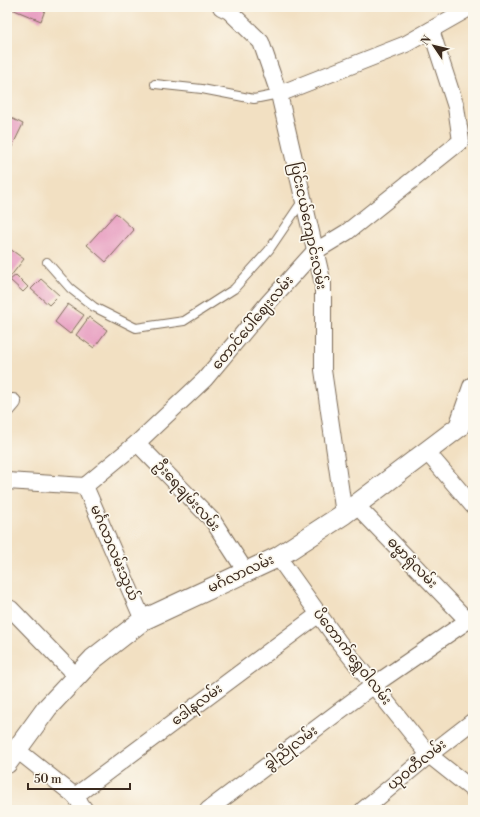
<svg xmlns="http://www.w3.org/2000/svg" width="480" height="817" viewBox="0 0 480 817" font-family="'Libre Bodoni','Noto Sans Myanmar',serif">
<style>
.building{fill:#e697be}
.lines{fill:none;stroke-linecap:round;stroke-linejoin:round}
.service-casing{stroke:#7b6a57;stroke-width:10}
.minor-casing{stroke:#7b6a57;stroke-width:18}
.tertiary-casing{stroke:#7b6a57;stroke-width:22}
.service{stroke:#fff;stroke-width:8}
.minor{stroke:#fff;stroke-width:16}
.tertiary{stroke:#fff;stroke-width:20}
.labels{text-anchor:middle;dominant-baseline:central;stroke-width:3.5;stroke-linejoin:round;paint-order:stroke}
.street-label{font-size:14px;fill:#3b2a1e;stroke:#fbf7ec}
</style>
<rect width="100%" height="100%" fill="#fbf7ec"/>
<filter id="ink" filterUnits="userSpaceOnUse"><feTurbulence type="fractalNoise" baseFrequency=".025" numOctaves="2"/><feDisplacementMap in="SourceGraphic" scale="8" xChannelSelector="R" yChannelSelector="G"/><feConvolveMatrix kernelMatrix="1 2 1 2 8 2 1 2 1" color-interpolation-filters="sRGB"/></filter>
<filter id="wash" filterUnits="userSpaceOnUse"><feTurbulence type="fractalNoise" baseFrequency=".012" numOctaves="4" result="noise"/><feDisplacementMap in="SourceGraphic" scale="16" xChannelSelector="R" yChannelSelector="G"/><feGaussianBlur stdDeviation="0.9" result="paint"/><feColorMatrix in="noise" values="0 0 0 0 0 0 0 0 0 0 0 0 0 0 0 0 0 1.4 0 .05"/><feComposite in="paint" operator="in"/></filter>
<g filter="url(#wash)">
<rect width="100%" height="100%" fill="#f2e0c2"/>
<g id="blocks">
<g class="building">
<polygon points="7,7 46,7 41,21"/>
<polygon points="7,116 23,124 7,157"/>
<polygon points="116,213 134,230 106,262 87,245"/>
<polygon points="10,249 24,259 10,277 7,275 7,253"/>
<polygon points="16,275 28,287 23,292 10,280"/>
<polygon points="41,279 59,295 49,305 31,289"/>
<polygon points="68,304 84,315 70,334 55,322"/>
<polygon points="89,317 107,330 94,348 76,335"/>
</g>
</g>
</g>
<g filter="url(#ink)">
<use href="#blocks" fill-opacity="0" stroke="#7b6a57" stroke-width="1"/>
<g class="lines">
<g class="service-casing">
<g id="service">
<polyline points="155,84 202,89 254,99 279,94"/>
<polyline points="47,262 70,288 94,307 136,328 184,321 234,289 269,250 303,200"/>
</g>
</g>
<g class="minor-casing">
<g id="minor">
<polyline points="221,7 229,11 261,42 279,94 323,284 323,370 344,514"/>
<polyline points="279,94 406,44 471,7"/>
<polyline points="7,409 13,402"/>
<polyline points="137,443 213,521 246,572"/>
<polyline points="426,451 473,506"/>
<polyline points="7,481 85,486 137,443 205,379 268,303 314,252 347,232 461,141 456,107 431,30"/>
<polyline points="85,486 143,620"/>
<polyline points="356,505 468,621"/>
<polyline points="278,557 338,641 429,755 473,790"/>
<polyline points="7,607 11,609 76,676"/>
<polyline points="17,750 75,796 85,810"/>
<polyline points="75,796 319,614"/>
<polyline points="208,810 374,685 473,617"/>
<polyline points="363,810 429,755 473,721"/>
</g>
</g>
<g class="tertiary-casing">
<polyline id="tertiary" points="7,763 47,708 93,659 143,620 278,557 344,514 459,427 473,387"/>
</g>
<use href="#service" class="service"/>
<use href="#minor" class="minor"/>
<use href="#tertiary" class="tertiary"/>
</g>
</g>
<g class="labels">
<g class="street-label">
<text transform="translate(308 226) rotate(78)">ပြင်းငယ်ကျောင်းလမ်း</text>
<text transform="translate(253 323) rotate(-50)">တောင်ပေါ်ဈေးလမ်း</text>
<text transform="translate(187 496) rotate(48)">ဦးရေချမ်းလမ်း</text>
<text transform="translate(114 553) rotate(67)">မင်္ဂလာလမ်းသွယ်</text>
<text transform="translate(412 563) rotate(46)">ဓမ္မာရုံလမ်း</text>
<text transform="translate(241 574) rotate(-25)">မင်္ဂလာလမ်း</text>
<text transform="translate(352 657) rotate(52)">ပိတောက်ရွှေဝါလမ်း</text>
<text transform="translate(197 705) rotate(-37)">ဒေါနလမ်း</text>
<text transform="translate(291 748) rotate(-37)">ခွါညိုလမ်း</text>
<text transform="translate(417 765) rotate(-39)">ယုဝတီလမ်း</text>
</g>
</g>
<rect width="480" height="817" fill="none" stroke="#fbf7ec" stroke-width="24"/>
<g transform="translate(434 46) rotate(305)" stroke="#fbf7ec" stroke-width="3" paint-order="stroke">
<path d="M0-3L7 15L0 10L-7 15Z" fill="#3b2a1e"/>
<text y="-6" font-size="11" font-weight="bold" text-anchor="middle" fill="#3b2a1e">N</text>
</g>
<path d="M28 783v6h102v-6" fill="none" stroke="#3b2a1e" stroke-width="2"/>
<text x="34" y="783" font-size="12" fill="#3b2a1e" stroke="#fbf7ec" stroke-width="3" paint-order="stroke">50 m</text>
</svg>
